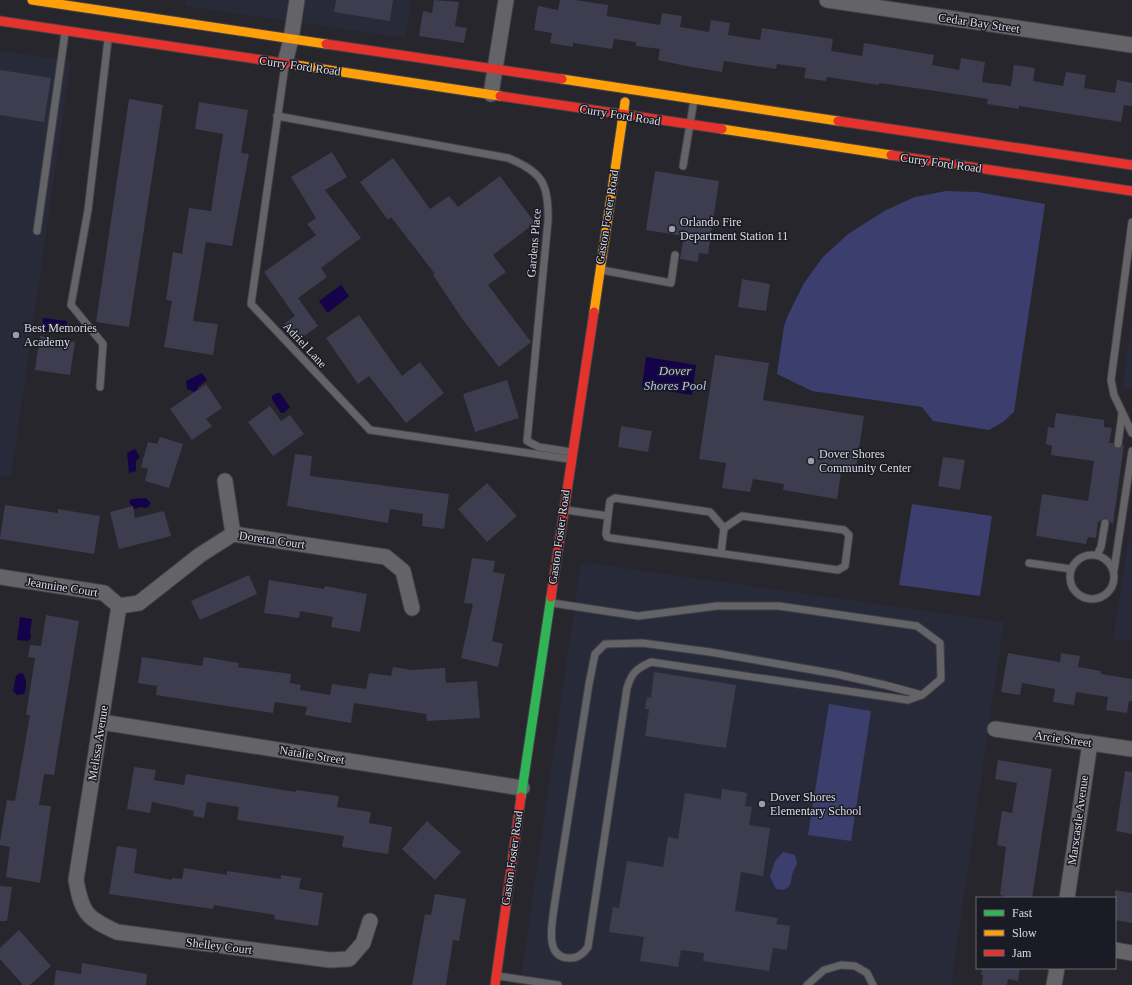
<svg xmlns="http://www.w3.org/2000/svg" width="1132" height="985" viewBox="0 0 1132 985" font-family="Georgia,serif">
<style>
.built{fill:#292a39}
.green{fill:#3c3e6d}
.water{fill:#15034a}
.building{fill:#3e3d4f}
.lines{fill:none;stroke-linecap:round;stroke-linejoin:round}
.lane-casing{stroke:#414146;stroke-width:9}
.street-casing{stroke:#414146;stroke-width:17}
.fast-casing{stroke:#414146;stroke-width:11}
.slow-casing{stroke:#414146;stroke-width:11}
.jam-casing{stroke:#414146;stroke-width:11}
.lane{stroke:#636368;stroke-width:7}
.street{stroke:#636368;stroke-width:15}
.fast{stroke:#30b455;stroke-width:9}
.slow{stroke:#ff9f0a;stroke-width:9}
.jam{stroke:#e5322d;stroke-width:9}
.poi-dot{fill:#9c9da4;stroke:#1a1b25;stroke-width:1.5}
.labels{text-anchor:middle;dominant-baseline:central;stroke-width:3;stroke-linejoin:round;paint-order:stroke}
.street-label{font-size:12px;fill:#dcdde4;stroke:#1a1b25}
.poi-label{font-size:12px;fill:#dcdde4;stroke:#1a1b25;text-anchor:start}
.water-label{font-size:13px;font-style:italic;fill:#bbc1ed;stroke:#1a1b25}
</style>
<rect width="100%" height="100%" fill="#26262c"/>
<g class="built">
<polygon points="186,0 411,0 405,38 185,6"/>
<polygon points="0,51 71,61 11,477 0,475"/>
<polygon points="1132,323 1132,390 1122,388"/>
<polygon points="1132,517 1132,641 1113,639"/>
<polygon points="581,562 1004,622 951,985 520,985"/>
</g>
<g class="green">
<polygon points="946,191 978,192 1045,204 1014,412 1003,422 989,430 933,421 922,407 812,391 777,374 784,326 788,315 804,283 823,257 848,234 886,210 915,197"/>
<polygon points="912,504 992,516 980,596 899,585"/>
<polygon points="829,704 871,711 851,841 808,835"/>
<path d="M783,852l12,3 2,8c-1,4 -4,8 -5,12 -1,11 -4,17 -16,14l-6,-12 5,-16z"/>
</g>
<g class="water">
<polygon points="341,285 349,296 328,313 319,301"/>
<polygon points="43,318 67,321 66,333 42,330"/>
<polygon points="646,357 696,365 692,395 642,387"/>
<polygon points="202,373 207,380 198,387 198,390 194,392 187,389 186,381"/>
<polygon points="277,393 280,393 290,407 284,413 281,413 272,399 272,396"/>
<polygon points="135,449 140,457 136,461 136,471 129,473 127,453"/>
<polygon points="146,498 151,503 147,508 140,507 134,509 129,502 131,499"/>
<polygon points="20,617 32,619 30,632 31,638 28,641 17,640"/>
<path d="M20,673h2c5,4 5,15 2,21l-7,1 -4,-4 3,-15z"/>
</g>
<g class="building">
<polygon points="336,0 393,0 390,21 334,12"/>
<polygon points="434,0 459,2 455,26 467,28 464,43 419,36 423,11 432,13"/>
<polygon points="560,0 575,0 608,5 607,16 660,25 662,13 682,16 680,27 709,32 711,20 730,23 728,35 760,40 762,28 833,39 831,51 862,56 864,43 934,55 932,65 959,70 961,58 985,62 982,82 1011,86 1014,65 1035,68 1033,81 1063,86 1066,72 1086,75 1084,88 1115,93 1117,80 1132,83 1132,106 1124,105 1121,122 1019,106 1019,109 987,104 988,99 929,90 879,83 879,85 827,77 826,81 804,78 806,68 777,64 776,69 724,61 722,72 686,66 658,60 660,49 636,46 636,42 614,39 612,49 573,43 573,47 550,43 552,33 534,30 538,6 558,10"/>
<polygon points="0,70 51,78 44,122 0,115"/>
<polygon points="129,99 163,105 129,327 96,322"/>
<polygon points="199,102 248,110 241,153 249,154 232,246 206,242 193,321 218,324 213,355 164,347 172,301 166,300 173,252 182,254 189,208 211,211 223,134 195,129"/>
<polygon points="332,152 347,177 325,190 361,238 321,268 327,277 298,298 318,326 297,341 284,324 295,316 264,272 316,235 307,224 316,218 291,177"/>
<polygon points="393,158 430,209 449,196 458,207 500,176 535,223 493,255 506,272 488,285 531,342 499,367 463,320 433,275 435,274 391,217 388,220 360,182"/>
<polygon points="655,171 719,181 708,254 699,253 698,262 680,259 684,236 646,230"/>
<polygon points="742,279 770,284 766,311 738,307"/>
<polygon points="359,315 402,376 420,362 444,393 406,423 369,376 358,384 326,338"/>
<polygon points="40,336 75,342 70,375 35,370"/>
<polygon points="715,355 769,363 763,400 864,416 856,468 842,466 837,499 783,490 784,484 753,479 750,492 722,488 726,463 699,459"/>
<polygon points="507,380 519,418 475,432 463,394"/>
<polygon points="206,384 222,408 206,419 212,426 192,440 170,409"/>
<polygon points="270,406 281,421 290,415 304,434 273,456 248,422"/>
<polygon points="1056,413 1104,420 1104,427 1112,428 1109,443 1113,443 1117,449 1124,445 1113,524 1105,518 1098,522 1096,538 1088,537 1086,544 1036,536 1042,494 1088,501 1094,461 1051,455 1052,446 1046,444 1048,427 1054,428"/>
<polygon points="621,426 652,431 648,452 618,447"/>
<polygon points="160,437 183,444 169,488 145,481 148,469 141,467 148,442 157,444"/>
<polygon points="295,454 312,456 310,476 449,494 444,529 422,526 423,514 390,509 388,523 287,506"/>
<polygon points="943,457 965,460 960,490 938,486"/>
<polygon points="487,483 517,516 487,542 458,509"/>
<polygon points="5,505 58,513 58,509 100,516 94,554 0,539"/>
<polygon points="133,506 135,518 164,511 171,536 119,549 110,512"/>
<polygon points="472,558 495,561 493,572 505,574 492,641 503,644 498,667 461,658 473,604 464,603"/>
<polygon points="249,575 257,594 200,620 191,601"/>
<polygon points="269,580 324,589 325,586 367,594 360,632 331,627 333,617 300,611 299,618 264,613"/>
<polygon points="46,615 79,621 54,775 44,774 39,805 51,806 40,883 6,877 10,847 0,845 0,841 7,800 15,801 30,715 26,715 35,658 28,657 30,645 41,646"/>
<polygon points="1008,653 1060,662 1061,653 1080,656 1078,667 1101,671 1101,674 1132,679 1132,701 1129,701 1127,713 1106,710 1108,697 1076,692 1074,705 1053,702 1055,689 1022,683 1020,695 1001,692"/>
<polygon points="142,657 202,666 204,657 239,663 238,667 291,674 290,683 301,685 300,690 330,695 332,684 366,689 369,673 391,676 393,667 412,670 445,668 446,683 477,681 480,718 427,721 426,714 354,703 351,723 305,715 307,707 275,702 273,713 156,695 157,686 138,683"/>
<polygon points="654,672 736,685 726,748 645,736 649,709 645,709 647,697 651,698"/>
<polygon points="998,760 1052,769 1032,898 1010,898 1000,895 1006,847 997,845 1002,811 1012,813 1017,783 995,779"/>
<polygon points="134,767 156,770 154,780 184,785 186,774 296,792 296,790 339,796 337,807 371,812 369,823 392,827 388,854 342,847 344,836 237,820 239,807 207,802 204,818 193,816 194,811 152,802 150,813 127,809"/>
<polygon points="1125,771 1132,772 1132,834 1116,831"/>
<polygon points="722,789 747,793 745,806 752,807 749,825 770,828 763,876 741,872 735,911 778,918 776,924 790,926 787,950 773,948 769,971 703,961 704,953 681,950 678,967 640,961 644,937 609,932 613,907 619,908 627,861 663,867 668,837 678,839 685,793 721,799"/>
<polygon points="427,821 461,852 435,880 402,849"/>
<polygon points="117,846 137,849 134,873 172,880 172,878 182,879 184,868 227,875 227,871 281,879 281,875 301,878 299,889 323,893 318,926 274,919 275,915 214,905 213,909 109,894"/>
<polygon points="0,886 12,887 7,921 0,921"/>
<polygon points="1115,890 1132,893 1132,923 1115,920"/>
<polygon points="435,894 466,899 459,941 453,940 446,985 412,985 425,914 431,915"/>
<polygon points="19,930 51,966 30,985 23,985 0,959 0,948"/>
<polygon points="82,963 147,974 146,985 54,985 56,970 81,974"/>
<polygon points="982,968 1020,968 1018,981 1008,979 1007,985 982,985 983,975 981,975"/>
</g>
<g class="lines">
<g class="lane-casing">
<g id="lane">
<polyline points="285,65 251,304 370,430 569,459"/>
<path d="M277,116l231,42c34,14 41,25 40,63l-21,220 12,6 32,5"/>
<polyline points="683,166 694,100"/>
<polyline points="1132,222 1111,380 1114,395 1132,433"/>
<polyline points="37,231 65,33"/>
<polyline points="602,270 671,283 675,255"/>
<polyline points="100,387 103,344 71,305 88,210 108,40"/>
<polyline points="1118,444 1122,414"/>
<polyline points="566,510 608,516 606,534 607,537 611,538 838,570 845,566 849,535 844,530 742,516 724,528 710,512 615,498 610,501 608,516"/>
<polyline points="721,553 724,528"/>
<circle cx="1092" cy="577" r="22"/>
<polyline points="1097,555 1101,547 1105,523"/>
<polyline points="1029,563 1071,569"/>
<polyline points="1114,570 1132,451"/>
<path d="M552,603l86,13 79,-10h62l138,20 23,17 1,36 -19,16 -14,5 -257,-38c-15,7 -19,10 -24,26l-39,259c-4,6 -9,11 -17,11 -27,1 -19,-33 -17,-50l35,-224 6,-30 10,-10 37,-1 68,9 126,22 49,11 37,10"/>
<polyline points="498,976 558,985"/>
<polyline points="807,985 824,970 841,965 855,966 867,973 873,985"/>
</g>
</g>
<g class="street-casing">
<g id="street">
<polyline points="827,0 1132,45"/>
<polyline points="285,63 291,39 297,0"/>
<polyline points="491,94 506,0"/>
<polyline points="225,481 233,534"/>
<polyline points="0,577 104,593 119,606"/>
<path d="M119,606l-43,274c6,34 11,38 41,52l213,28 19,-1 14,-16 7,-22"/>
<polyline points="119,606 139,603 200,555 233,534 386,557 403,571 412,608"/>
<polyline points="101,722 522,788"/>
<polyline points="995,729 1132,749"/>
<polyline points="1067,898 1090,743"/>
<polyline points="1115,950 1132,953"/>
<polyline points="1054,985 1057,968"/>
</g>
</g>
<g class="fast-casing">
<polyline id="fast" points="521,797 551,597"/>
</g>
<g class="slow-casing">
<g id="slow">
<polyline points="32,0 326,44"/>
<polyline points="296,65 500,96"/>
<polyline points="562,79 838,121"/>
<polyline points="722,129 891,155"/>
<polyline points="594,312 625,102"/>
</g>
</g>
<g class="jam-casing">
<g id="jam">
<polyline points="0,21 296,65"/>
<polyline points="326,44 562,79"/>
<polyline points="500,96 722,129"/>
<polyline points="838,121 1132,165"/>
<polyline points="891,155 1132,191"/>
<polyline points="551,597 594,312"/>
<polyline points="495,985 521,797"/>
</g>
</g>
<use href="#lane" class="lane"/>
<use href="#street" class="street"/>
<use href="#fast" class="fast"/>
<use href="#slow" class="slow"/>
<use href="#jam" class="jam"/>
</g>
<g class="poi-dot">
<circle cx="672" cy="229" r="4"/>
<circle cx="16" cy="335" r="4"/>
<circle cx="811" cy="461" r="4"/>
<circle cx="762" cy="804" r="4"/>
</g>
<g class="labels">
<g class="street-label">
<text transform="translate(979 23) rotate(8)">Cedar Bay Street</text>
<text transform="translate(300 66) rotate(8)">Curry Ford Road</text>
<text transform="translate(620 115) rotate(9)">Curry Ford Road</text>
<text transform="translate(941 163) rotate(8)">Curry Ford Road</text>
<text transform="translate(607 217) rotate(-81)">Gaston Foster Road</text>
<text transform="translate(534 243) rotate(-85)">Gardens Place</text>
<text transform="translate(305 345) rotate(47)">Adriel Lane</text>
<text transform="translate(559 537) rotate(-82)">Gaston Foster Road</text>
<text transform="translate(272 540) rotate(8)">Doretta Court</text>
<text transform="translate(62 587) rotate(9)">Jeannine Court</text>
<text transform="translate(1063 739) rotate(8)">Arcie Street</text>
<text transform="translate(98 743) rotate(-81)">Melissa Avenue</text>
<text transform="translate(312 755) rotate(9)">Natalie Street</text>
<text transform="translate(1078 820) rotate(-82)">Marscastle Avenue</text>
<text transform="translate(512 858) rotate(-82)">Gaston Foster Road</text>
<text transform="translate(219 946) rotate(7)">Shelley Court</text>
</g>
<g class="poi-label">
<text x="680" y="222">Orlando Fire<tspan x="680" dy="14">Department Station 11</tspan></text>
<text x="24" y="328">Best Memories<tspan x="24" dy="14">Academy</tspan></text>
<text x="819" y="454">Dover Shores<tspan x="819" dy="14">Community Center</tspan></text>
<text x="770" y="797">Dover Shores<tspan x="770" dy="14">Elementary School</tspan></text>
</g>
<g class="water-label">
<text x="675" y="370">Dover<tspan x="675" dy="15">Shores Pool</tspan></text>
</g>
</g>
<rect x="976" y="897" width="140" height="72" fill="#1a1b25" stroke="#686971"/>
<rect x="984" y="910" width="20" height="6" fill="#30b455" stroke="#686971"/>
<text x="1012" y="917" font-size="12" fill="#dcdde4">Fast</text>
<rect x="984" y="930" width="20" height="6" fill="#ff9f0a" stroke="#686971"/>
<text x="1012" y="937" font-size="12" fill="#dcdde4">Slow</text>
<rect x="984" y="950" width="20" height="6" fill="#e5322d" stroke="#686971"/>
<text x="1012" y="957" font-size="12" fill="#dcdde4">Jam</text>
</svg>
